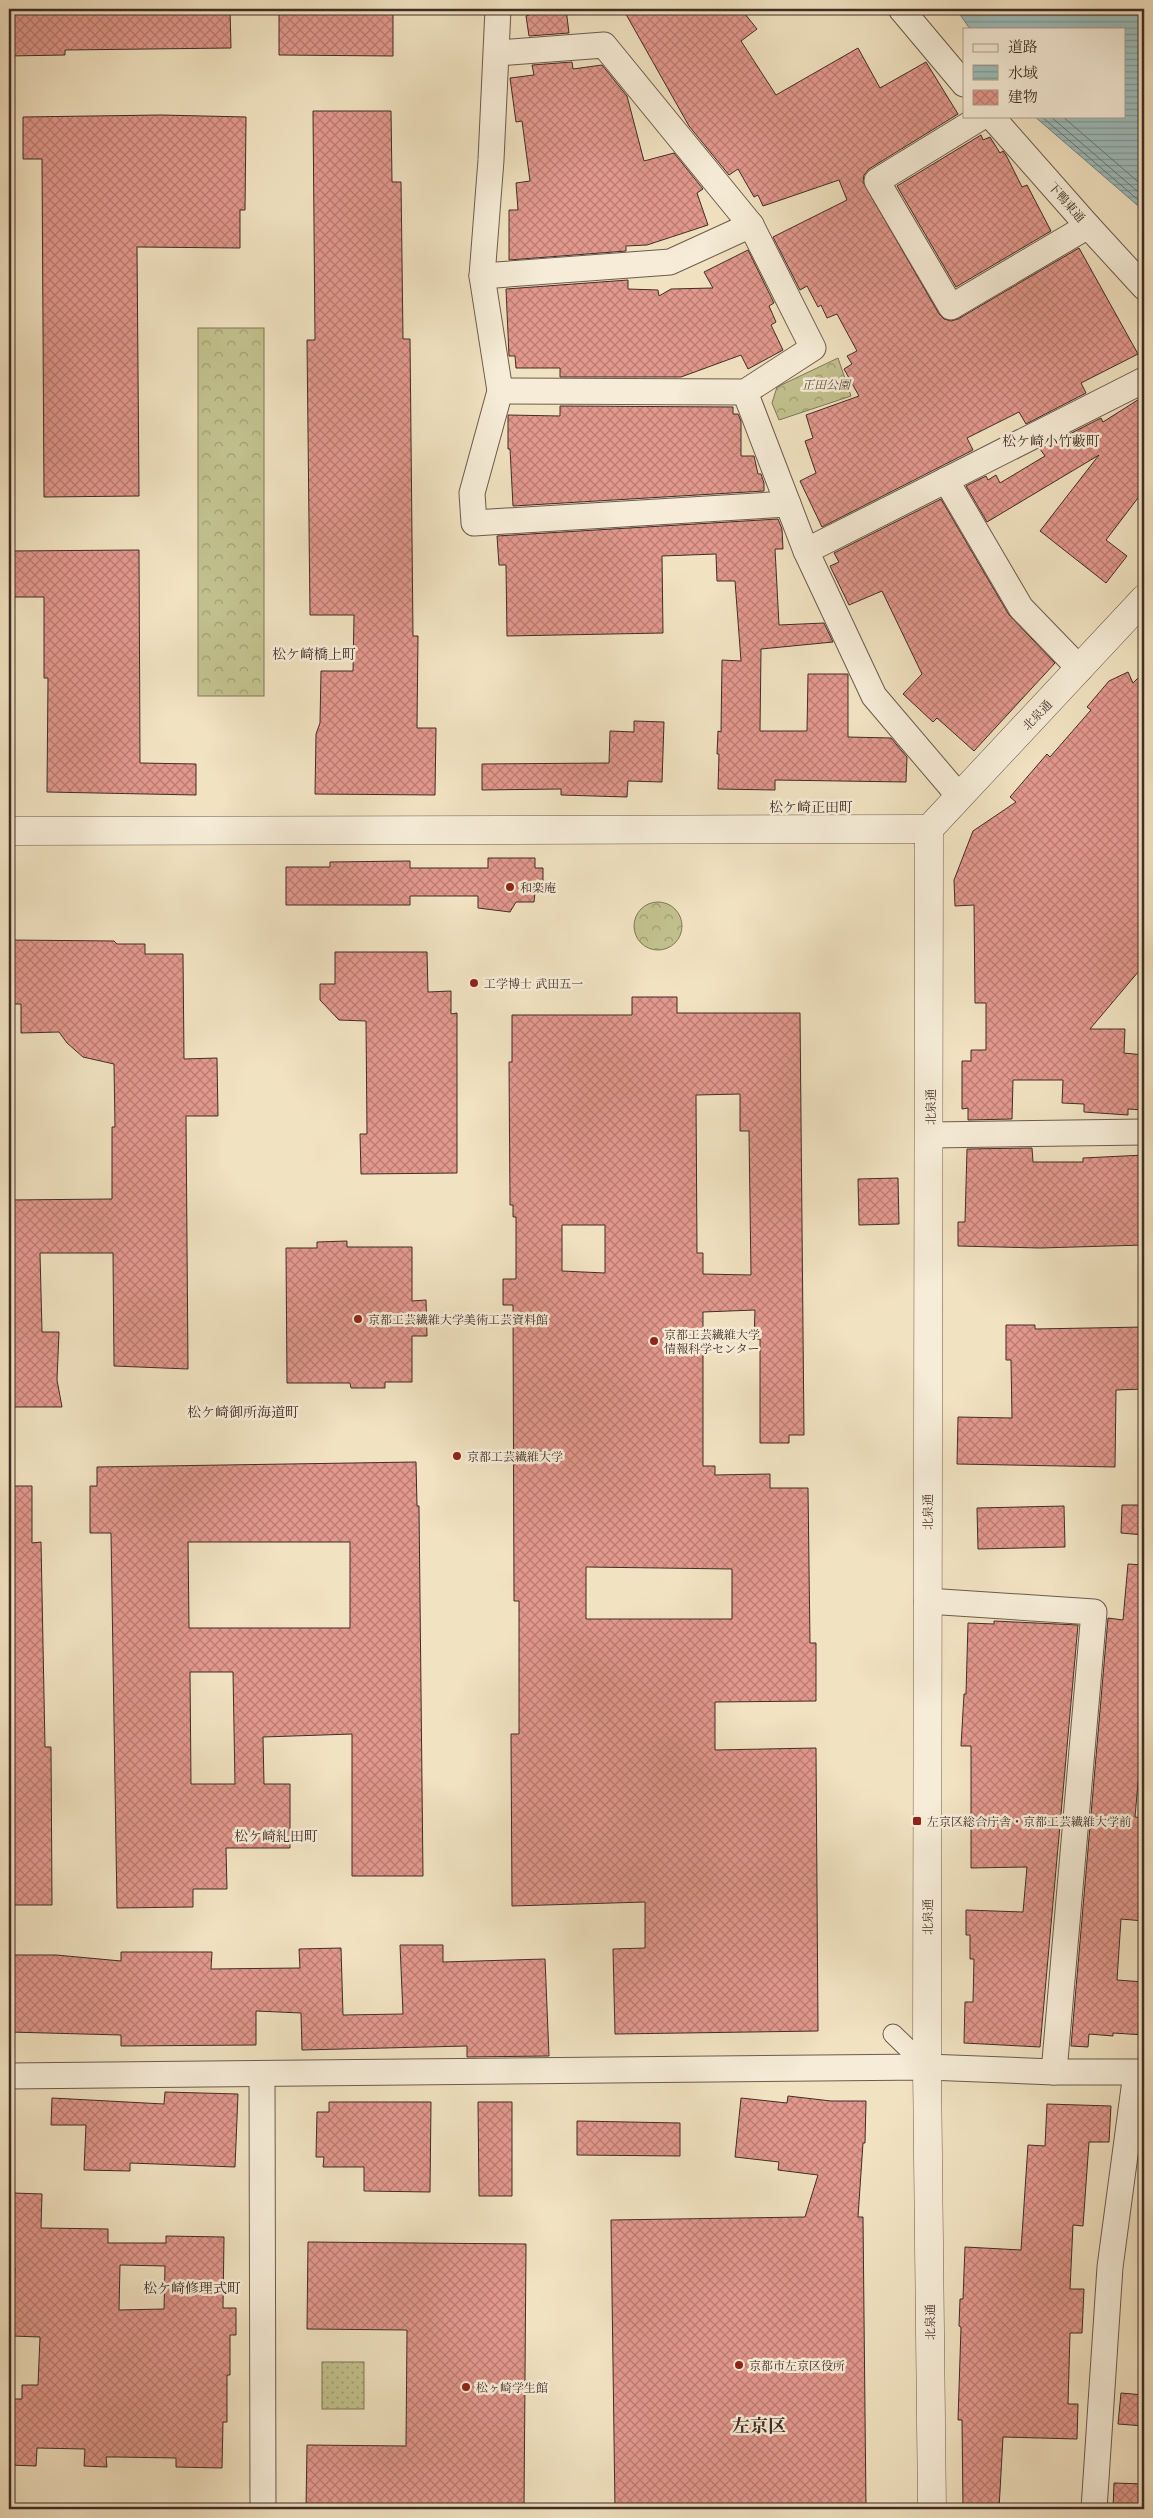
<svg xmlns="http://www.w3.org/2000/svg" width="1153" height="2518" viewBox="0 0 1153 2518" font-family="'Libre Caslon Text','Noto Serif JP',serif">
<style>
.grass{fill:url(#grass-dots);stroke:#81775a}
.forest{fill:url(#forest-crowns);stroke:#81775a}
.water{fill:url(#water-rules);stroke:#77837f}
.lines{fill:none;stroke-linecap:round;stroke-linejoin:round}
.shore{stroke:#6e7470;stroke-width:1}
.building{fill:url(#building-cross-hatch);stroke:#402d26;fill-rule:evenodd}
.pedestrian-casing{stroke:#6c5a4d;stroke-width:21}
.minor-casing{stroke:#6c5a4d;stroke-width:27}
.tertiary-casing{stroke:#6c5a4d;stroke-width:29}
.pedestrian{stroke:#f6ecd7;stroke-width:19}
.minor{stroke:#f6ecd7;stroke-width:25}
.tertiary{stroke:#f6ecd7;stroke-width:28}
.poi-dot{fill:#8f2418;stroke:#f6ecd7;stroke-width:2}
.labels{text-anchor:middle;dominant-baseline:central;stroke-width:5;stroke-linejoin:round;paint-order:stroke}
.street-label{font-size:12px;fill:#402d26;stroke:#f6ecd7}
.park-label{font-size:12px;font-style:italic;fill:#5a4b3b;stroke:#f6ecd7}
.poi-label{font-size:12px;fill:#402d26;stroke:#f6ecd7;text-anchor:start}
.neighbourhood-label{font-size:14px;fill:#402d26;stroke:#f6ecd7}
.district-label{font-size:18px;font-weight:bold;fill:#402d26;stroke:#f6ecd7}
</style>
<defs>
<pattern id="grass-dots" width="8" height="8" patternUnits="userSpaceOnUse" patternTransform="scale(1.25)"><rect width="8" height="8" fill="#c2c18d"/><path d="M2 2h.1M6 6h.1" fill="none" stroke="#9f9d73" stroke-width="1.8" stroke-linecap="round"/></pattern>
<pattern id="forest-crowns" width="20" height="18" patternUnits="userSpaceOnUse" patternTransform="scale(1.25)"><rect width="20" height="18" fill="#c2c18d"/><path d="M2 6a3 3 0 1 1 6 0M12 15a3 3 0 1 1 6 0" fill="none" stroke="#9f9d73"/></pattern>
<pattern id="water-rules" width="6" height="5" patternUnits="userSpaceOnUse" patternTransform="scale(1.25)"><rect width="6" height="5" fill="#9cbcba"/><path d="M0 2.5h6" fill="none" stroke="#819997"/></pattern>
<pattern id="building-cross-hatch" width="8" height="8" patternUnits="userSpaceOnUse" patternTransform="scale(1.25)"><rect width="8" height="8" fill="#e3988d"/><path d="M0 0l8 8M0 8l8-8" fill="none" stroke="#b97c73"/></pattern>
</defs>
<rect width="100%" height="100%" fill="#f1e2c1"/>
<filter id="stains"><feTurbulence type="fractalNoise" baseFrequency=".004" numOctaves="4"/><feColorMatrix values="0 0 0 0 .2 0 0 0 0 .09 0 0 0 0 .02 0 0 0 .5 -.17"/></filter>
<radialGradient id="worn" r=".72"><stop offset=".6" stop-color="#630" stop-opacity="0"/><stop offset="1" stop-color="#630" stop-opacity=".3"/></radialGradient>
<rect class="grass" x="322" y="2362" width="42" height="47"/>
<g class="forest">
<rect x="198" y="328" width="66" height="368"/>
<polygon points="838,358 851,396 779,420 772,403 777,387"/>
<circle cx="658" cy="926" r="24"/>
</g>
<polygon class="water" points="956,9 1141,9 1144,13 1144,211 1034,116 1124,116 1124,29 970,29"/>
<g class="lines">
<g class="shore">
<polyline points="1041,116 1144,205"/>
<polyline points="1050,116 1144,197"/>
<polyline points="1062,116 1144,187"/>
</g>
</g>
<g class="building">
<polygon points="9,9 230,9 231,48 65,50 65,55 9,56"/>
<polygon points="279,9 393,9 393,56 279,55"/>
<polygon points="528,9 566,9 569,33 529,36 526,16 529,15"/>
<polygon points="623,9 741,9 757,29 741,41 776,95 858,48 880,88 926,62 958,114 869,169 864,175 863,182 939,314 944,319 951,321 958,319 1079,248 1138,354 1081,383 1086,393 1026,424 1019,412 967,438 973,450 822,527 800,481 816,473 805,441 813,438 806,415 859,396 844,369 852,364 847,356 857,351 837,314 827,318 821,305 818,307 807,286 800,290 773,237 847,200 839,180 763,206 758,195 754,197 738,169 729,175 689,126"/>
<polygon points="572,62 573,69 602,65 627,96 644,161 674,153 703,189 697,193 708,225 647,245 626,246 626,251 509,260 509,210 518,210 516,183 530,181 522,121 516,122 510,78 534,75 532,65"/>
<polygon points="313,111 391,111 392,182 401,182 403,339 410,339 413,636 418,636 417,728 436,728 435,795 315,794 316,734 320,723 321,671 353,671 354,615 310,615 307,340 315,340"/>
<polygon points="161,115 246,117 245,210 240,210 240,248 137,247 139,496 44,497 42,159 23,159 23,117"/>
<polygon points="981,135 983,140 990,137 1000,153 1003,151 1006,155 1022,187 1027,185 1051,231 956,287 897,186"/>
<polygon points="748,250 774,303 769,306 776,322 771,325 783,350 748,369 741,355 681,377 560,377 560,368 516,368 515,356 509,356 506,289 628,280 628,289 658,290 659,296 671,289 713,288 704,272"/>
<polygon points="1144,396 1144,490 1106,540 1127,556 1106,583 1040,531 1099,455 987,522 966,486 986,476 988,480 996,475 1000,483 1045,456 1040,449 1101,418 1103,422"/>
<polygon points="560,406 733,407 733,414 738,414 741,421 741,456 754,456 758,474 761,474 764,483 764,491 513,506 510,449 508,449 508,415 560,416"/>
<polygon points="941,499 1009,615 1055,663 974,751 937,718 933,722 903,694 922,674 882,591 849,605 830,566 839,562 834,553"/>
<polygon points="778,519 782,529 783,549 775,549 779,625 824,623 833,642 761,649 760,731 807,731 808,674 848,674 848,737 891,738 907,757 906,782 775,780 775,790 718,789 719,754 717,754 718,731 721,732 722,660 741,661 735,581 717,581 716,554 662,556 663,633 507,636 506,565 499,565 497,536"/>
<polygon points="139,550 140,763 196,764 196,795 47,792 48,678 44,678 44,597 9,597 9,551"/>
<polygon points="1128,672 1133,683 1144,672 1144,965 1090,1029 1125,1029 1124,1053 1144,1055 1144,1110 1128,1109 1128,1115 1084,1112 1084,1104 1062,1103 1063,1080 1013,1080 1012,1119 968,1120 968,1108 962,1109 962,1061 971,1061 971,1050 986,1050 986,1003 975,1003 974,905 955,906 954,880 973,831 1016,802 1010,797 1047,754 1050,757 1091,710 1087,707 1109,681"/>
<polygon points="634,721 664,722 662,782 628,781 627,797 561,795 561,789 482,790 482,764 609,763 610,731 634,732"/>
<polygon points="488,858 535,858 535,868 543,868 543,893 535,893 534,902 516,902 510,912 478,908 478,896 410,896 410,905 286,905 286,867 330,867 330,862 410,861 410,868 488,868"/>
<polygon points="9,940 114,941 117,944 145,944 145,954 183,954 184,1059 217,1058 218,1116 186,1116 188,1369 114,1366 113,1253 40,1253 42,1332 59,1332 57,1380 62,1407 11,1407 12,1252 9,1252 9,1200 112,1199 112,1127 115,1127 114,1064 83,1057 67,1043 59,1032 21,1033 21,1004 9,1004"/>
<polygon points="335,952 427,952 428,992 451,991 451,1014 457,1013 457,1173 361,1174 360,1134 367,1134 366,1021 339,1020 320,1000 320,984 335,984"/>
<path d="M632,997h45v16h123l4,422h-15v8h-29v-104h-6l1,-29 -52,2v154h12v9l55,-1v14h38l2,155h6v58l-101,1v48l101,-2 2,283 -203,3 -2,-85 32,-1v-46l-133,4 -1,-172h8v-133h-5l-1,-296h-10v-26h13v-62h-3v-12h-3l-1,-143h3v-47h120zM740,1094v37h9l2,144 -48,-1v-21h-6l-1,-158zM562,1225h43v48l-43,-2zM586,1567l146,2v50h-146z"/>
<polygon points="1032,1148 1033,1162 1083,1162 1083,1158 1144,1155 1144,1245 1040,1248 958,1246 958,1222 965,1222 967,1149"/>
<polygon points="898,1178 899,1224 859,1225 858,1179"/>
<polygon points="347,1241 347,1247 412,1247 412,1301 426,1300 427,1336 412,1336 412,1382 385,1382 385,1388 351,1388 350,1383 287,1383 286,1248 317,1248 317,1242"/>
<polygon points="1006,1325 1035,1325 1035,1329 1144,1327 1144,1389 1116,1390 1115,1467 957,1464 958,1417 1012,1418 1011,1360 1006,1360"/>
<path d="M416,1462l1,44h2l4,370h-71v-142l-89,3 1,47h26v64h-64l1,41h-34v18l-76,1 -6,-375h-21v-47h7v-19zM188,1542h162v86h-161zM190,1672h43l2,112h-44z"/>
<polygon points="9,1486 32,1486 32,1543 41,1542 45,1747 51,1747 52,1905 9,1905"/>
<polygon points="1122,1505 1144,1505 1144,1535 1121,1533"/>
<polygon points="1064,1506 1065,1547 978,1549 977,1508"/>
<polygon points="1128,1564 1144,1565 1144,1759 1143,1772 1139,1772 1135,1817 1144,1818 1144,1921 1121,1919 1117,1980 1144,1982 1144,2035 1113,2033 1113,2036 1089,2034 1088,2047 1071,2046 1108,1618 1123,1620"/>
<polygon points="994,1621 1078,1625 1040,2047 964,2043 965,2002 973,2002 974,1959 970,1959 970,1935 966,1935 966,1910 1023,1912 1027,1867 971,1868 971,1746 961,1746 964,1694 966,1694 968,1623 994,1624"/>
<polygon points="400,1945 443,1945 443,1962 545,1959 549,2056 467,2057 467,2046 302,2050 301,2013 256,2011 256,2045 121,2046 121,2035 9,2032 9,1955 56,1955 121,1961 121,1952 212,1952 211,1969 300,1968 299,1949 341,1948 343,2015 403,2014"/>
<polygon points="165,2092 238,2094 235,2167 130,2163 130,2171 84,2170 86,2125 51,2125 52,2098 164,2104"/>
<polygon points="788,2096 831,2101 866,2101 865,2143 863,2143 858,2217 863,2217 866,2509 615,2509 611,2220 805,2217 818,2175 778,2170 779,2162 735,2157 741,2098 787,2103"/>
<polygon points="329,2102 431,2102 430,2192 364,2191 364,2167 323,2167 324,2157 316,2157 317,2112 329,2112"/>
<polygon points="478,2102 512,2102 512,2196 479,2196"/>
<polygon points="1047,2104 1111,2106 1109,2142 1089,2142 1083,2226 1073,2225 1070,2289 1084,2289 1082,2333 1070,2333 1068,2404 1078,2404 1077,2439 1003,2437 999,2509 963,2509 962,2420 958,2420 961,2327 959,2326 960,2299 963,2299 965,2247 1021,2250 1028,2145 1045,2146"/>
<polygon points="577,2121 680,2123 680,2156 577,2155"/>
<path d="M13,2193l29,1 -1,34 67,1v14h58v-7l58,1 -1,71h13v27h-6v40h-3v47h-4l-1,46 -46,-1v-9l-58,-1h-12l1,10 -23,-1 1,-17 -48,-1 -1,18 -27,-1 2,-66h11v-14h16l2,-48 -28,-1 3,-68 -6,-1v-41h3zM120,2265l45,1 -1,43 -45,1z"/>
<polygon points="308,2242 526,2244 524,2509 306,2509 307,2445 406,2446 407,2330 307,2329"/>
<polygon points="1121,2393 1144,2395 1144,2426 1118,2424"/>
<polygon points="1114,2483 1144,2484 1144,2509 1113,2509"/>
</g>
<g class="lines">
<g class="pedestrian-casing">
<polyline id="pedestrian" points="893,2034 927,2067"/>
</g>
<g class="minor-casing">
<g id="minor">
<polyline points="498,9 491,160 482,276 500,391 472,493 474,523 788,504"/>
<polyline points="901,9 964,84"/>
<polyline points="497,53 604,45 751,225 813,348 745,392 500,391"/>
<polyline points="983,116 877,181 951,307 1088,226"/>
<polyline points="991,116 1088,226 1144,287"/>
<polyline points="482,276 670,262 751,225"/>
<polyline points="745,392 806,551 874,696 959,796"/>
<polyline points="946,480 1021,608 1080,669"/>
<polyline points="806,551 1144,380"/>
<polyline points="930,1135 1144,1132"/>
<polyline points="927,1601 1094,1612 1054,2072"/>
<polyline points="262,2074 263,2509"/>
<polyline points="9,2076 927,2067 1054,2072 1144,2072"/>
<polyline points="1094,2509 1110,2267 1136,2073"/>
</g>
</g>
<g class="tertiary-casing">
<g id="tertiary">
<polyline points="9,831 929,829"/>
<polyline points="932,2509 927,2067 929,829 1144,599"/>
</g>
</g>
<use href="#pedestrian" class="pedestrian"/>
<use href="#minor" class="minor"/>
<use href="#tertiary" class="tertiary"/>
</g>
<g class="poi-dot">
<circle cx="510" cy="887" r="5"/>
<circle cx="474" cy="983" r="5"/>
<circle cx="358" cy="1319" r="5"/>
<circle cx="654" cy="1341" r="5"/>
<circle cx="457" cy="1456" r="5"/>
<rect x="912" y="1816" width="10" height="10" rx="2.5"/>
<circle cx="739" cy="2365" r="5"/>
<circle cx="466" cy="2387" r="5"/>
</g>
<g class="labels">
<g class="street-label">
<text transform="translate(1067 202) rotate(49)">下鴨東通</text>
<text transform="translate(1037 715) rotate(-46)">北泉通</text>
<text transform="translate(930 1107) rotate(-90)">北泉通</text>
<text transform="translate(927 1512) rotate(-90)">北泉通</text>
<text transform="translate(927 1917) rotate(-90)">北泉通</text>
<text transform="translate(930 2322) rotate(-91)">北泉通</text>
</g>
<g class="park-label">
<text x="826" y="384">正田公園</text>
</g>
<g class="poi-label">
<text x="520" y="887">和楽庵</text>
<text x="484" y="983">工学博士 武田五一</text>
<text x="368" y="1319">京都工芸繊維大学美術工芸資料館</text>
<text x="664" y="1334">京都工芸繊維大学<tspan x="664" dy="14">情報科学センター</tspan></text>
<text x="467" y="1456">京都工芸繊維大学</text>
<text x="927" y="1821">左京区総合庁舎・京都工芸繊維大学前</text>
<text x="749" y="2365">京都市左京区役所</text>
<text x="476" y="2387">松ヶ崎学生館</text>
</g>
<g class="neighbourhood-label">
<text x="1051" y="441">松ケ崎小竹藪町</text>
<text x="314" y="654">松ケ崎橋上町</text>
<text x="811" y="807">松ケ崎正田町</text>
<text x="243" y="1412">松ケ崎御所海道町</text>
<text x="276" y="1836">松ケ崎糺田町</text>
<text x="192" y="2288">松ケ崎修理式町</text>
</g>
<g class="district-label">
<text x="759" y="2426">左京区</text>
</g>
</g>
<rect width="1153" height="2518" fill="none" stroke="#f1e2c1" stroke-width="30"/>
<rect x="10" y="10" width="1133" height="2498" fill="none" stroke="#402d26" stroke-width="2.5"/>
<rect x="15" y="15" width="1123" height="2488" fill="none" stroke="#402d26"/>
<rect x="963" y="28" width="162" height="90" fill="#f6ecd7" stroke="#ada090"/>
<rect x="973" y="44" width="25" height="8" fill="#f6ecd7" stroke="#ada090"/>
<text x="1008" y="52" font-size="15" fill="#402d26">道路</text>
<rect x="973" y="65" width="25" height="15" fill="url(#water-rules)" stroke="#ada090"/>
<text x="1008" y="78" font-size="15" fill="#402d26">水域</text>
<rect x="973" y="90" width="25" height="15" fill="url(#building-cross-hatch)" stroke="#ada090"/>
<text x="1008" y="102" font-size="15" fill="#402d26">建物</text>
<rect width="100%" height="100%" filter="url(#stains)"/>
<rect width="100%" height="100%" fill="url(#worn)"/>
</svg>
